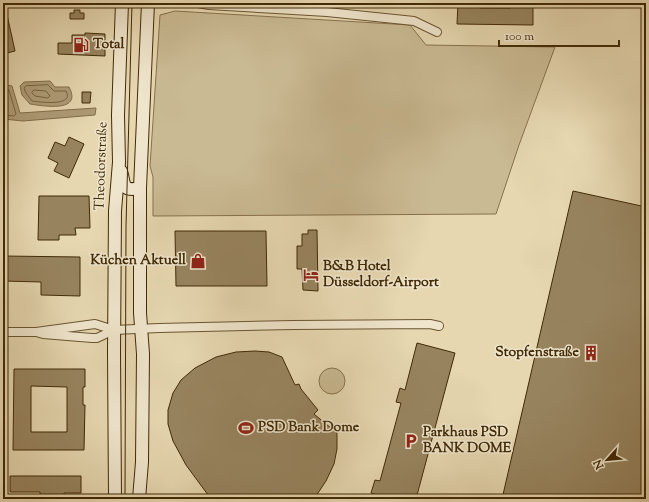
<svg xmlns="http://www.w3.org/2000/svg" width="649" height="502" viewBox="0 0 649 502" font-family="'Sorts Mill Goudy',serif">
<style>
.green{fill:#caba93;stroke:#86724d}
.water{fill:#ae9c77;stroke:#826e4a}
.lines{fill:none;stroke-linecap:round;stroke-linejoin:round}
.shore{stroke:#78633f;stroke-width:1}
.building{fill:#97845f;stroke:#412a07;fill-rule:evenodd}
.minor-casing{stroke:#6a5531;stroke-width:10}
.secondary-casing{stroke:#412a07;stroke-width:14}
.minor{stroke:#efe5cc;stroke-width:8}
.secondary{stroke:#efe5cc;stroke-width:12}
.tram{stroke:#412a07;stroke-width:1}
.labels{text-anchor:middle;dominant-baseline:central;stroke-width:3;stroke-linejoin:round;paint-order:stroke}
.poi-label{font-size:14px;font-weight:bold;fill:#412a07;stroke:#efe5cc;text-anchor:start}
.street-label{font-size:14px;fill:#412a07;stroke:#efe5cc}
</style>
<rect width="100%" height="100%" fill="#e6d7b0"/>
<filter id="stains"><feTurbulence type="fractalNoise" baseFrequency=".005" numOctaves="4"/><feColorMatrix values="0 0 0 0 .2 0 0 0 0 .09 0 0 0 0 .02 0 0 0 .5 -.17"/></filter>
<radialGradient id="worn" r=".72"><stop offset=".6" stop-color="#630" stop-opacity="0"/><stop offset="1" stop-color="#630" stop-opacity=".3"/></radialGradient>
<g class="green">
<polygon points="175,11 410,25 426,45 555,47 519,145 496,214 153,216 153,177 150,166 160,15"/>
<circle cx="332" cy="381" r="13"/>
</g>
<g class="water">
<path d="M50,81l5,6h14c14,26 -26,19 -39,17l-8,-9 -2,-9 4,-4z"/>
<polygon points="3,84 12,86 20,113 96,108 95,115 23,121 3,119"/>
</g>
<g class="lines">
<g class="shore">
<path d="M48,85l6,6h12c9,16 -27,11 -34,10l-6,-8 -2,-5 2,-2z"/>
<polyline points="3,88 9,90 16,114 14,116 3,115"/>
<polygon points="34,90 46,91 50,96 48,98 35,96 32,93"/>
</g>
</g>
<g class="building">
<polygon points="458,3 474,3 474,6 480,6 480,8 511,8 511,6 517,6 517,3 533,3 533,25 457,24"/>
<polygon points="3,10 6,10 15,51 3,54"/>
<polygon points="74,10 80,10 80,13 84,13 84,19 70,19 70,13 74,13"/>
<polygon points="85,33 105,34 105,56 58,54 58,43 72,43 72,35 85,35"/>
<polygon points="82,92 91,92 90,103 82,103"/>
<polygon points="69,137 84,144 69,178 54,171 58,163 48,158 55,142 65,146"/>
<polygon points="573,191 646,207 646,499 502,499"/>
<polygon points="39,196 89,196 90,228 75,228 76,235 59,235 59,240 38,240"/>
<polygon points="308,230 317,230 318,291 303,290 302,269 297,269 297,246 302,246 302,234 308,234"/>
<polygon points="175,231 266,231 267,286 176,286"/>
<polygon points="3,256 80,257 80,296 41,295 41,282 3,281"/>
<polygon points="417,343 455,353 416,499 375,499 376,495 371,493 375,480 380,481 401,403 396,402 400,388 405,390"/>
<polygon points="255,351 269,352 282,357 295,385 299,384 301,389 318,410 314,414 337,433 337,449 334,464 326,481 314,499 211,499 186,465 173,441 168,424 168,410 173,393 181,380 195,368 216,357 236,352"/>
<path d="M14,369h71v18h-2v18h2l-1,45h-71zM31,386l36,1v45h-36z"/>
<polygon points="10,476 81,476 81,493 64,493 64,499 40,499 40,492 10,492"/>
</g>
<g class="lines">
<g class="minor-casing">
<g id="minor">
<polyline points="198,3 209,5 327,12 414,21 437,32"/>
<polyline points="3,332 36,332 95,324 114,330"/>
<polyline points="36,332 43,334 92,338 97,338 114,330 159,328 293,325 430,324 439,326"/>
</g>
</g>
<g class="secondary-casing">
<g id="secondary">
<path d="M121,171c4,13 0,21 19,17"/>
<polyline points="115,499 114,353 115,211 119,162 118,115 122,3"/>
<polyline points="139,499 142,462 143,354 140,313 140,188 148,3"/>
</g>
</g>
<use href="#minor" class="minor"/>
<use href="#secondary" class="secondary"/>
<polyline class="tram" points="125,499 126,226 132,3"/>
</g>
<defs>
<g id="fuel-bare" transform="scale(1.2)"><path d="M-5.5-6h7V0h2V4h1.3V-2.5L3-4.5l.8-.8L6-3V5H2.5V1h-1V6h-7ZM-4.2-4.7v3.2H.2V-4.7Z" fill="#8f2418" stroke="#efe5cc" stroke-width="2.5" paint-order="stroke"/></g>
<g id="shop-bare" transform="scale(1.2)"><path d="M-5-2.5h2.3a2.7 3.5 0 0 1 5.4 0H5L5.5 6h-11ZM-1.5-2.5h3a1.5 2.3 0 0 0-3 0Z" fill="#8f2418" stroke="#efe5cc" stroke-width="2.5" paint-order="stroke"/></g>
<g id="hotel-bare" transform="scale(1.2)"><path d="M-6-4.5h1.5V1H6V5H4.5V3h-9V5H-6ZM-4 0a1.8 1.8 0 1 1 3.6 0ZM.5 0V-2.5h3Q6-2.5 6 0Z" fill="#8f2418" stroke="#efe5cc" stroke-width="2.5" paint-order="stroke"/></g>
<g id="building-bare" transform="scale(1.2)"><path d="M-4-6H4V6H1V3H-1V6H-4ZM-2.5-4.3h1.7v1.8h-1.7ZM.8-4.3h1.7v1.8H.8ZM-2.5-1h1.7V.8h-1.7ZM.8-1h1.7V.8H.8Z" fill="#8f2418" stroke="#efe5cc" stroke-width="2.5" paint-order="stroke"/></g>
<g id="stadium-bare" transform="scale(1.2)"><path d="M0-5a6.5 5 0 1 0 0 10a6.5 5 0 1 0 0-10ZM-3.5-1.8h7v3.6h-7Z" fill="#8f2418" stroke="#efe5cc" stroke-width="2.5" paint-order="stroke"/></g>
<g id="parking-bare" transform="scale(1.2)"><path d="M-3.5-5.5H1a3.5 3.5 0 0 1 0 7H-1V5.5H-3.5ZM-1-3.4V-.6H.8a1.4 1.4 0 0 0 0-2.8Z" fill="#8f2418" stroke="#efe5cc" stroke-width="2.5" paint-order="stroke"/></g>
</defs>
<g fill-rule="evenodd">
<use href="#fuel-bare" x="81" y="45"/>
<use href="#shop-bare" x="198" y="261"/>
<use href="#hotel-bare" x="311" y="275"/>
<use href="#building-bare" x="591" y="353"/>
<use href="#stadium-bare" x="246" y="428"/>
<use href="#parking-bare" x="411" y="441"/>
</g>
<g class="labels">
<g class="poi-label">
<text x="93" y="45">Total</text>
<text x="186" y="261" text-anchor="end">Küchen Aktuell</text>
<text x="323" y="267">B&amp;B Hotel<tspan x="323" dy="16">Düsseldorf-Airport</tspan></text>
<text x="579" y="353" text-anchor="end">Stopfenstraße</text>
<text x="258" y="428">PSD Bank Dome</text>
<text x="423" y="433">Parkhaus PSD<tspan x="423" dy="16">BANK DOME</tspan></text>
</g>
<g class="street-label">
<text transform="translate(102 166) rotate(-88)">Theodorstraße</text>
</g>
</g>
<rect width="649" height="502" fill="none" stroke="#e6d7b0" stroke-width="16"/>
<rect x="4" y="4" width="641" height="494" fill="none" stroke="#412a07" stroke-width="2"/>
<rect x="8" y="8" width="633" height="486" fill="none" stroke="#412a07"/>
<g transform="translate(607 460) rotate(243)" stroke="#efe5cc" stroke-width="3" paint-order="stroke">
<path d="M0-3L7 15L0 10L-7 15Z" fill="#412a07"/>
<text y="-6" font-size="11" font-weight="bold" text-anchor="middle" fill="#412a07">N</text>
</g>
<path d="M499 40v6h120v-6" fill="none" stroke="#412a07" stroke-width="2"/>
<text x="505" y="40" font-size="12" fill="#412a07" stroke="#efe5cc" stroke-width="3" paint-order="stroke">100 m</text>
<rect width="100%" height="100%" filter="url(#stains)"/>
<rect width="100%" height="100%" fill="url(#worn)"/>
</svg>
